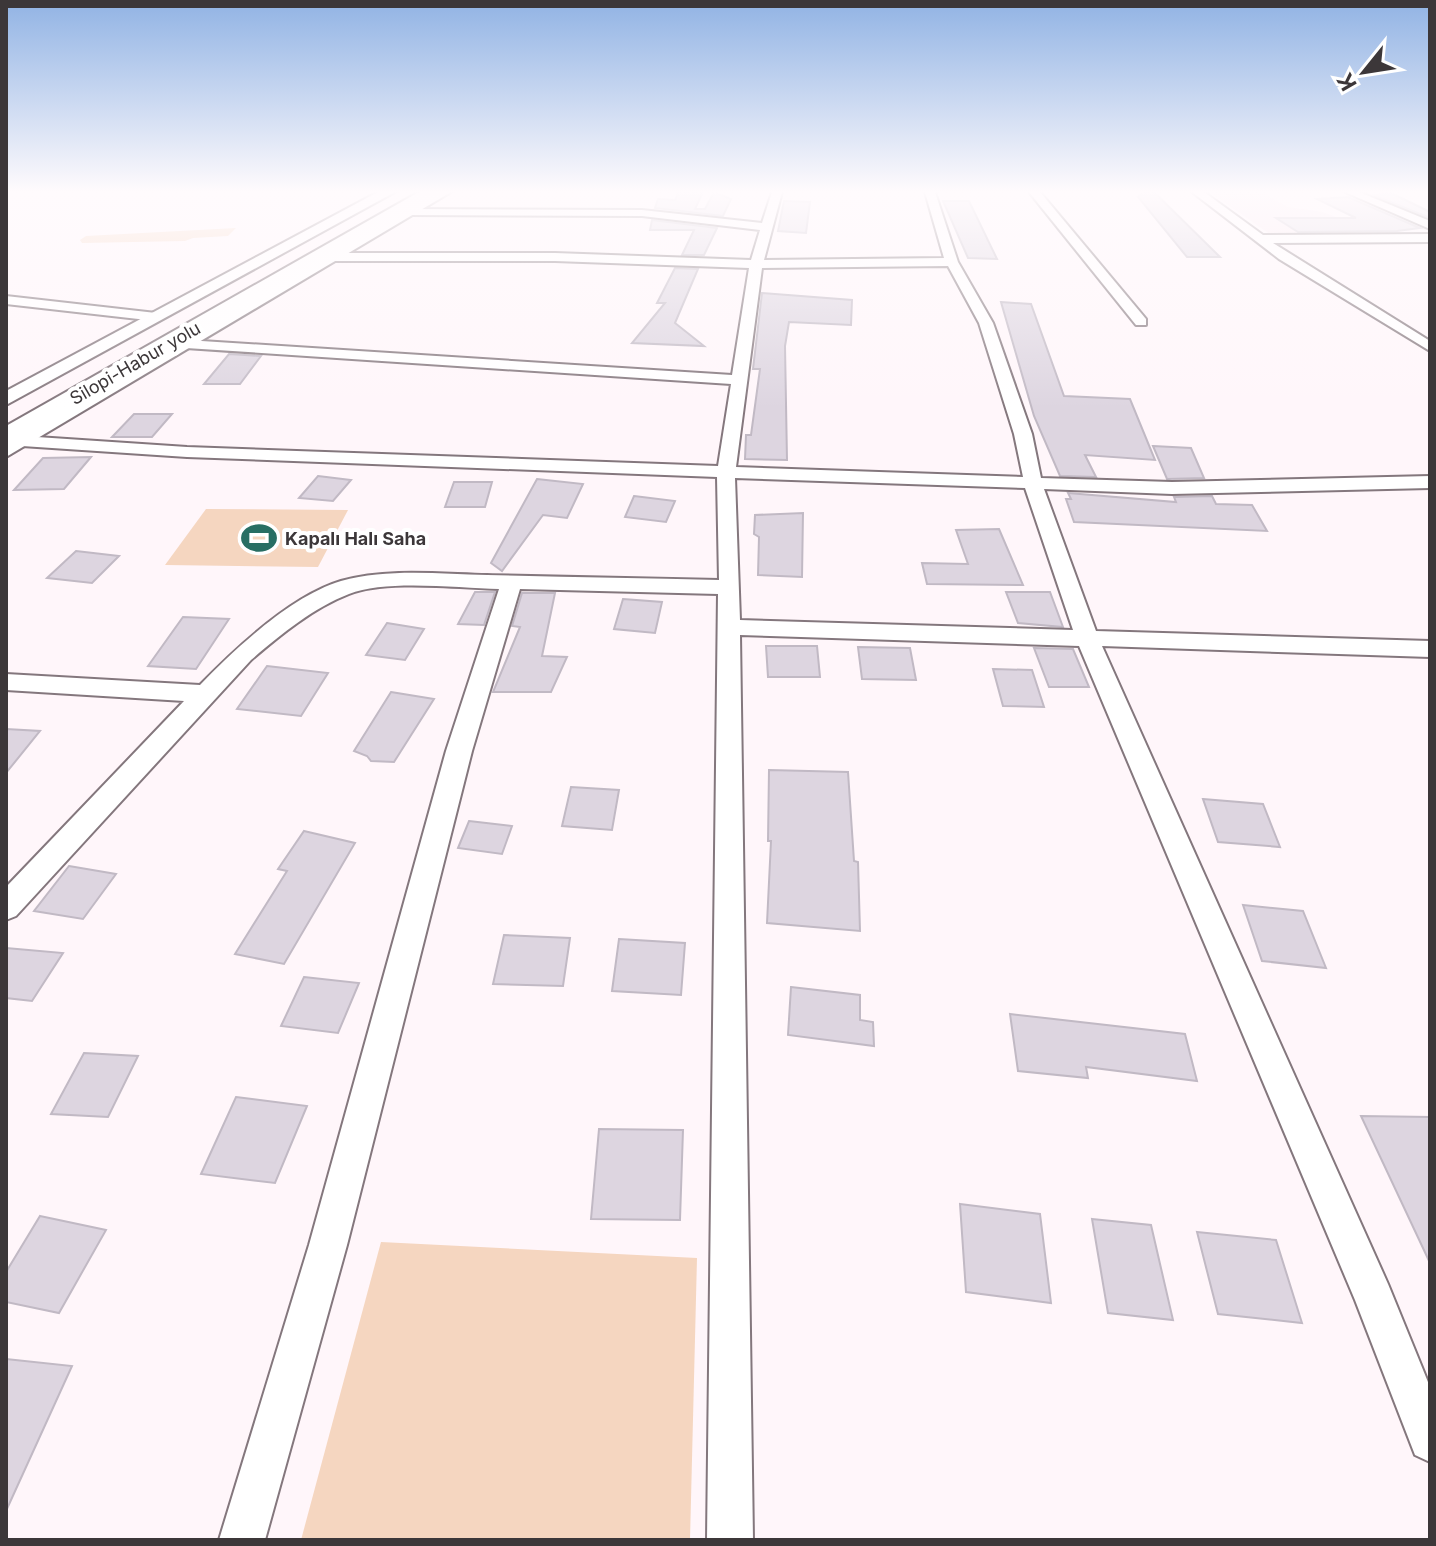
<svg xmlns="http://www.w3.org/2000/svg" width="1436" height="1546" viewBox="0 0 1436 1546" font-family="Inter,sans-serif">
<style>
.built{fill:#f9e7ee}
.green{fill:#f5d6c0}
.building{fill:#ddd5e0;stroke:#c1b9c4;stroke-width:2}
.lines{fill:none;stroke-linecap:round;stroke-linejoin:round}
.minor-casing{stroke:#84777d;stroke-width:4}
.tertiary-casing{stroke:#84777d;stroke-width:4}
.trunk-casing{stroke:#84777d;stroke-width:4}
.minor{fill:#fff;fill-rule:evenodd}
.tertiary{fill:#fff;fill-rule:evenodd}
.trunk{fill:#fff;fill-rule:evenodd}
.labels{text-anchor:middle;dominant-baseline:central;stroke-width:8;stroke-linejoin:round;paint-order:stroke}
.far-street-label{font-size:18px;fill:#3c3739;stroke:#fff}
.far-poi-label{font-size:18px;font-weight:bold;fill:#3c3739;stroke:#fff;text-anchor:start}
</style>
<rect width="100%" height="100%" fill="#fff6fa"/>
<polygon class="built" points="1210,192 1261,192 1288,207 1323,212 1368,230 1349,234 1271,235"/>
<g class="green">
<polygon points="236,228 228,236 193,238 185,241 82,243 80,240 86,236"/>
<polygon points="206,509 348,510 318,567 165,565"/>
<polygon points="381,1242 697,1258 690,1540 301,1540"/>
</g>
<g class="building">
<polygon points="679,192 703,192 695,209 705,209 714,192 731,199 723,216 655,208 658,199 675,200"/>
<polygon points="1144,192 1154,192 1220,257 1187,257 1138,197"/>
<polygon points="1391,193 1430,212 1430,218 1373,195"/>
<polygon points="1348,197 1420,228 1397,231 1298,232 1276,218 1356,218 1317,199"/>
<polygon points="784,201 810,202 806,233 778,231"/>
<polygon points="943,201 969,201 997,259 968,258"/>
<polygon points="652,220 717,228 704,255 682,255 694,230 650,230"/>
<polygon points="675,268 698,269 675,323 704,346 632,343 665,303 657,303"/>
<polygon points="762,293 852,300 851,325 789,322 785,346 787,460 745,459 746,435 751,435 760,369 753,369"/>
<polygon points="1001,302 1031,304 1064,396 1130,399 1155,460 1085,455 1096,477 1060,476 1034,416"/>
<polygon points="229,354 261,356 240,384 204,384"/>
<polygon points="134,414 172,414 152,437 112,437"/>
<polygon points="1153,446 1191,448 1204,478 1167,479"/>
<polygon points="91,457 64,489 14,490 43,458"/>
<polygon points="318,476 351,480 333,501 299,498"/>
<polygon points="537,479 583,484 567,518 543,515 502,571 491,563"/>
<polygon points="454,482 492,482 485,507 445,507"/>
<polygon points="1068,493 1176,502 1174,497 1212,496 1216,504 1252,505 1267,531 1074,522 1066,499 1071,499"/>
<polygon points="634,496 675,501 666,522 625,517"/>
<polygon points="803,513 802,577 758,575 759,537 754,534 755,515"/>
<polygon points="999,529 1023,585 927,584 922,563 968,564 956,530"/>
<polygon points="76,551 119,556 92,583 47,578"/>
<polygon points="475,592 495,592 484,625 458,624"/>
<polygon points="1006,592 1050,592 1063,627 1018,623"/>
<polygon points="522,593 555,593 542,656 567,657 551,692 493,692 520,627 512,626"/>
<polygon points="623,599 662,602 655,633 614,629"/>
<polygon points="183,617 229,619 196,669 148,666"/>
<polygon points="387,623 424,629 405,660 366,655"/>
<polygon points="766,646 817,646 820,677 768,677"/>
<polygon points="858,647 910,648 916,680 862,679"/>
<polygon points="1034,648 1073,649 1089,687 1049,687"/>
<polygon points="267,666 328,673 301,716 237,709"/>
<polygon points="993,669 1032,670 1044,707 1003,706"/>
<polygon points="391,692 434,699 394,762 371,761 367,756 354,751"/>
<polygon points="6,729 40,731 6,773"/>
<polygon points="769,770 848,772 854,861 858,862 860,931 767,923 771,841 768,841"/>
<polygon points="571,787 619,790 612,830 562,826"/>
<polygon points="1203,799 1263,804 1280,847 1218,842"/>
<polygon points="469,821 512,826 502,854 458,848"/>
<polygon points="304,831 355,843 284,964 235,954 287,871 278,869"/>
<polygon points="69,866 116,874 83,919 34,911"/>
<polygon points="1243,905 1303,911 1326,968 1262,961"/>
<polygon points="504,935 570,938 563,986 493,984"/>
<polygon points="619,939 685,943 681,995 612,991"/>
<polygon points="6,948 63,953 32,1001 6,998"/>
<polygon points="304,977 359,983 338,1033 281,1026"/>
<polygon points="791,987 860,995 860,1020 873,1022 874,1046 788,1035"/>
<polygon points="1010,1014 1185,1034 1197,1081 1086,1067 1088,1078 1018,1071"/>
<polygon points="84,1053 138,1056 108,1117 51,1114"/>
<polygon points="236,1097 307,1106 275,1183 201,1174"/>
<polygon points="1361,1116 1430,1117 1430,1263"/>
<polygon points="599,1129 683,1130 680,1220 591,1219"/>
<polygon points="960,1204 1040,1214 1051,1303 966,1292"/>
<polygon points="40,1216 106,1230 59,1313 6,1302 6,1272"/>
<polygon points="1092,1219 1151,1225 1173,1320 1108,1313"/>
<polygon points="1197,1232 1276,1240 1302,1323 1218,1314"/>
<polygon points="6,1359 72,1366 6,1511"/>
</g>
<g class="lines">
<g class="minor-casing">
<g id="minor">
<path d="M772,192h10l-18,68 180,-2 -19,-66h10l23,70 35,61 39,111 9,44 131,4 258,-6v12l-258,6 -128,-5 52,142 334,10v16l-328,-11 286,638 42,103v75l-15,-7 -60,-155 -276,-654 -339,-11 13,905h-46l11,-946 -198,-5 -48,162 -125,494 -82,295h-46l90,-295 137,-494 53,-162c-40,-1 -114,-10 -150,5 -36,14 -69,41 -98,66l-235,256 -10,4v-33l178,-186 -178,-11v-16l194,11c36,-37 91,-89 141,-104 46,-13 99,-7 146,-6 77,2 154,3 232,5l-2,-103 -530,-20 -165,-11 -9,-5 9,-5 165,11 531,19 13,-82 -545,-36 -7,-4 7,-4 546,35 17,-107 -194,-7h-221l-6,-4 6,-4h221l196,7 9,-30 -118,-14 -232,-1 -6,-3 6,-3 232,1 120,13zM948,266l31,57 35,111 9,43 -287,-10 26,-199zM735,478l290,10 48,142 -333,-10z"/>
<polygon points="1029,192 1040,192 1146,319 1146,325 1136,325"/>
<polygon points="1192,192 1204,192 1263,235 1430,234 1430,242 1273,243 1430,341 1430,351 1279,259"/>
<polygon points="1345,192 1359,192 1430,221 1430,229"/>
<polygon points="6,296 156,313 163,317 156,321 6,304"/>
</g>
</g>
<g class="tertiary-casing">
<g id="tertiary">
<polygon points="378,192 395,192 6,405 6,391"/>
<polygon points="435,192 451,192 6,457 6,441"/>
</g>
</g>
<g class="trunk-casing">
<polygon id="trunk" points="419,192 440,192 16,444 6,446 6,426"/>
</g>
<use href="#minor" class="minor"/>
<use href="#tertiary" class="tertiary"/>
<use href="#trunk" class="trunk"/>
</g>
<linearGradient id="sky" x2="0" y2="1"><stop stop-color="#91b3e4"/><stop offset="0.47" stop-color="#fffbfd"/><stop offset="1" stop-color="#fffbfd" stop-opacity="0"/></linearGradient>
<rect width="1436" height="408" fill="url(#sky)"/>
<defs>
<g id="stadium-bare" transform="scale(2.76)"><path d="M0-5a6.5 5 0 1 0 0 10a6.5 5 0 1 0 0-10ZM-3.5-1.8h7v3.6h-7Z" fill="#286e63" stroke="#fff" stroke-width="2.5" paint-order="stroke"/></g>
</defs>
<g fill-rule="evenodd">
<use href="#stadium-bare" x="259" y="538"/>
</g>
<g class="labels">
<g class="far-street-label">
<text transform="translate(135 363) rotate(-30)">Silopi-Habur yolu</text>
</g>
<g class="far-poi-label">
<text x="285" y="538">Kapalı Halı Saha</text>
</g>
</g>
<rect width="1436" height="1546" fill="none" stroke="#3c3739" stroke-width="16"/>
<g transform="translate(1364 72) rotate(240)" stroke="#ffffff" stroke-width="6" paint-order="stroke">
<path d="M0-6L14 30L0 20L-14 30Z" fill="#3c3739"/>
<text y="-12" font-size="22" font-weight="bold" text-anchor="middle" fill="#3c3739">K</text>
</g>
</svg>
